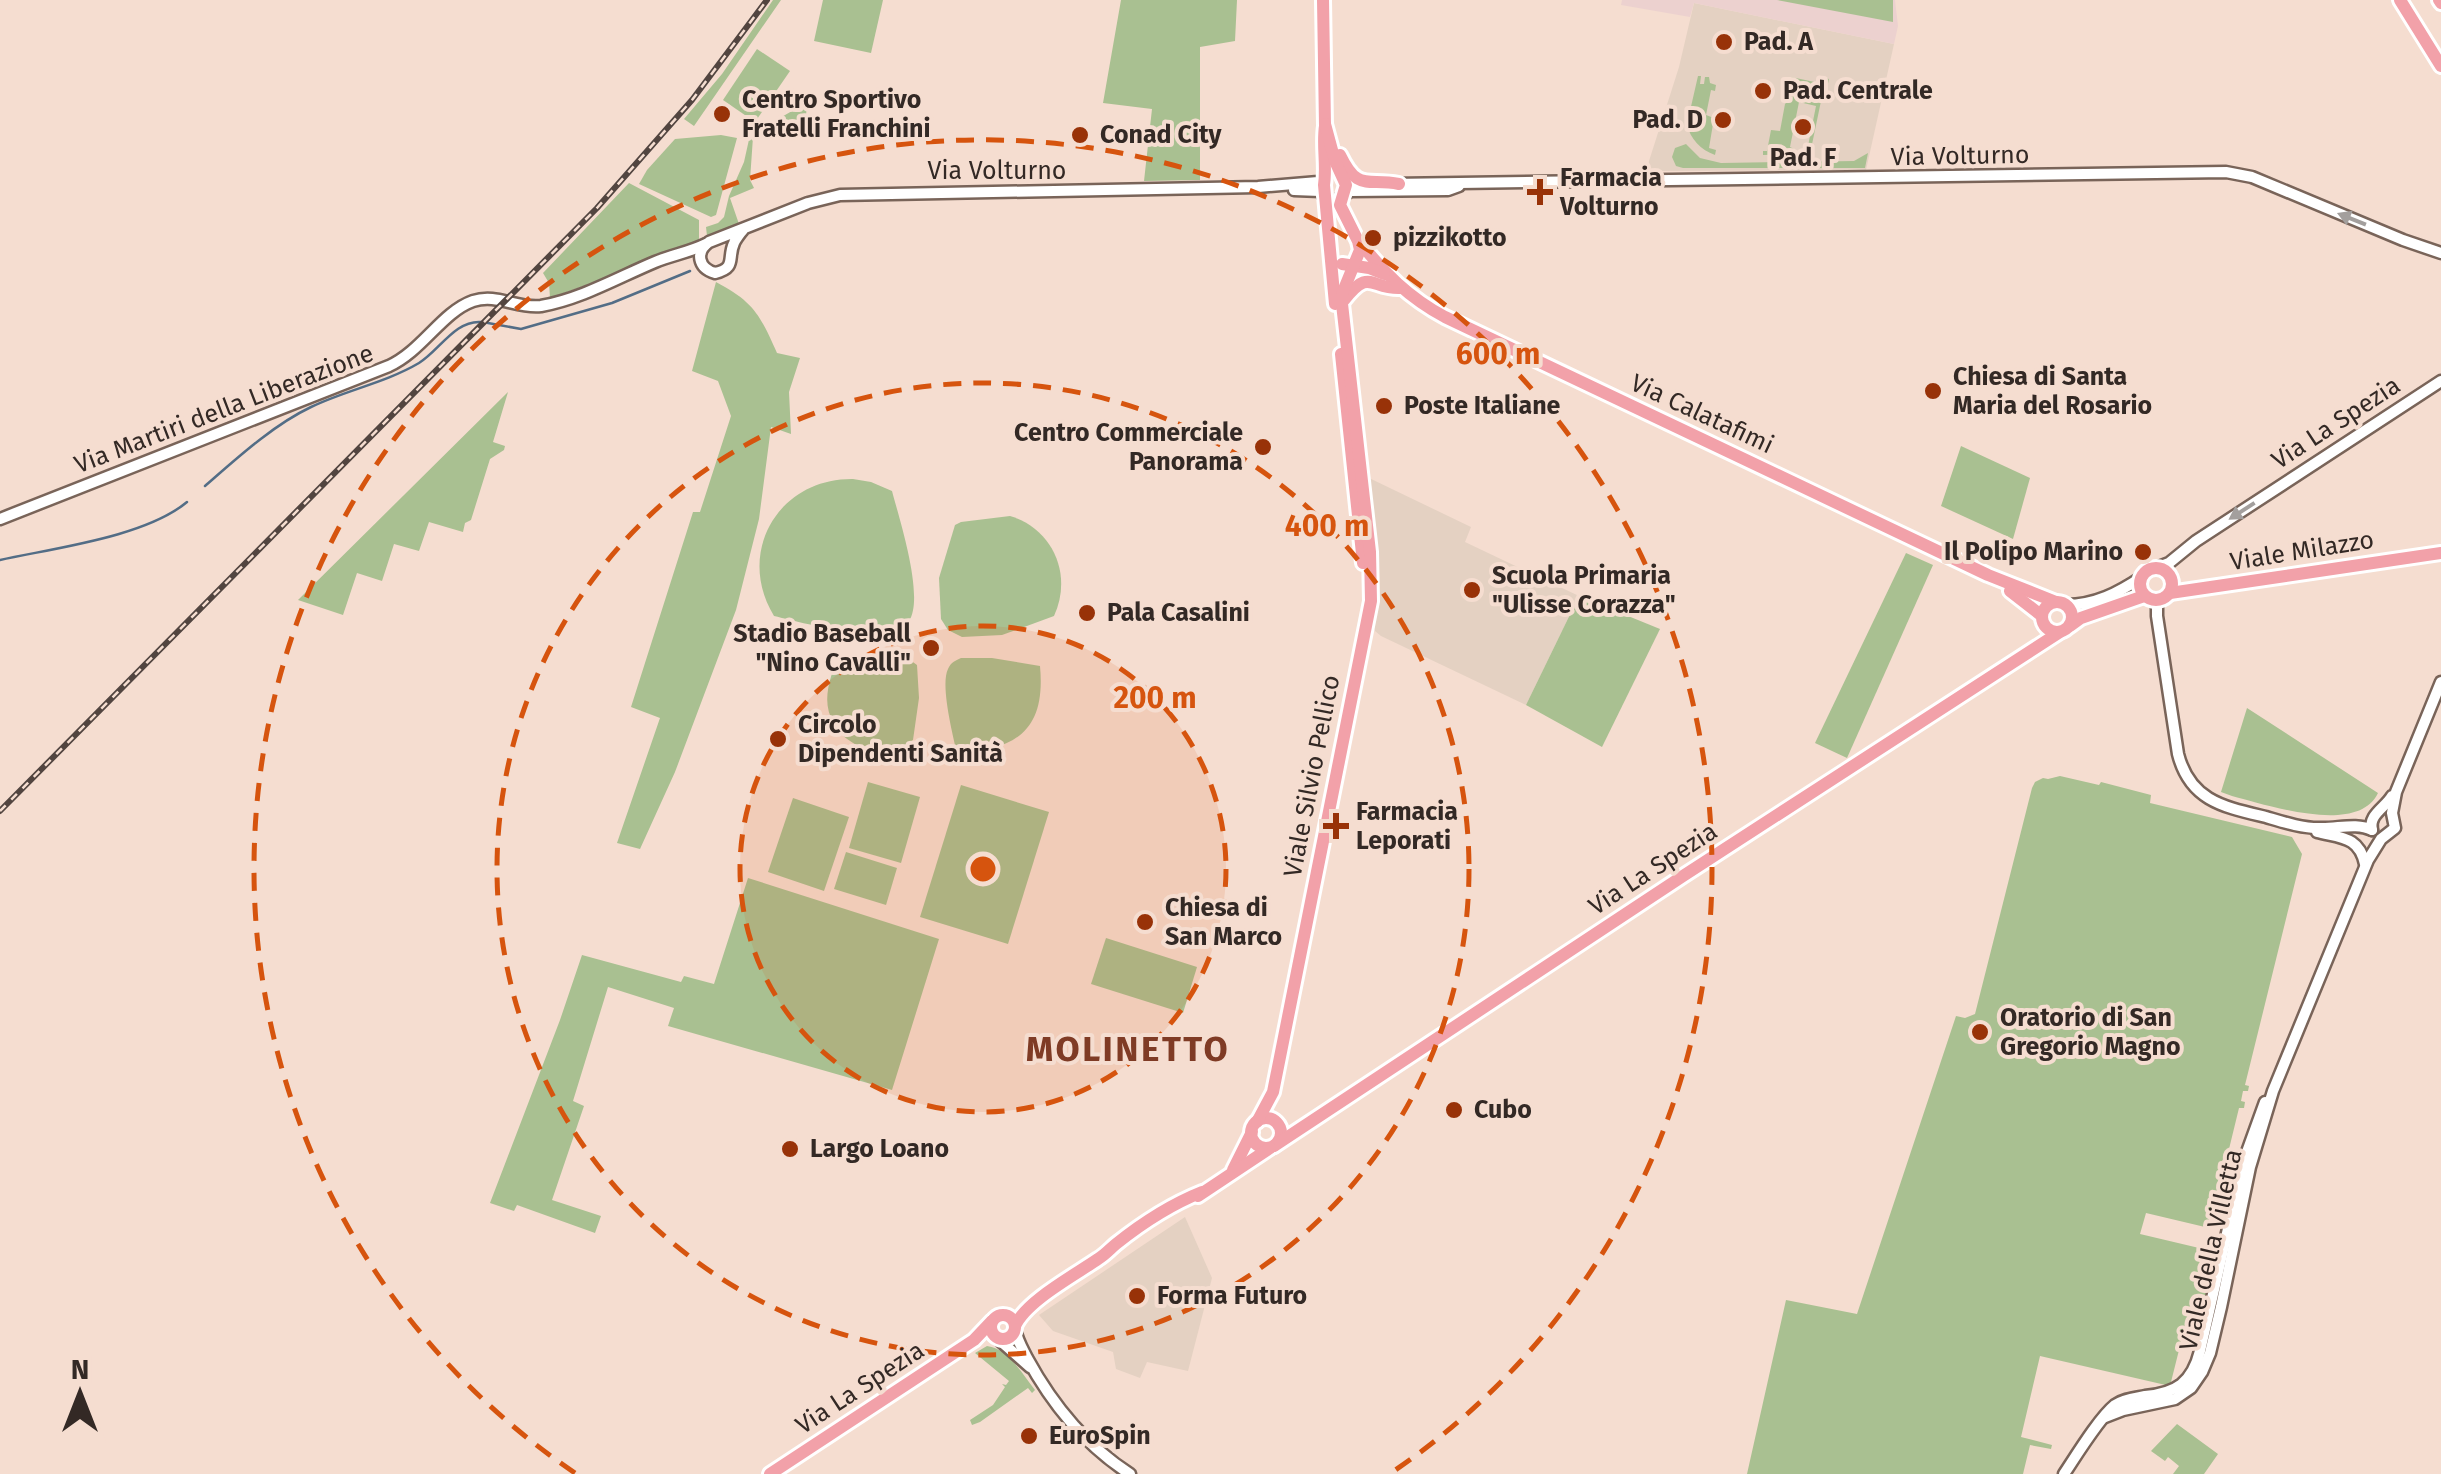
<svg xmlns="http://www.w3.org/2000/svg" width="2441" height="1474" viewBox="0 0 2441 1474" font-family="'Fira Sans',sans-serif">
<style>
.education{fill:#e4d1c2}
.medical{fill:#ecd1cf}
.green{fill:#a9c091}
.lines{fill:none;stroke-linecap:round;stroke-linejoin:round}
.stream{stroke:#536d86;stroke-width:2.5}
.minor-casing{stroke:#796459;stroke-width:15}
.major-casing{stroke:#fff;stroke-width:18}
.minor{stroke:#fff;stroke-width:10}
.major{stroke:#f2a1a9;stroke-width:12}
.rail-casing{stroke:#524540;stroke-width:6}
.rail{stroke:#f5ddd0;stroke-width:2.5;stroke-dasharray:8;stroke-linecap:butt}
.oneway{fill:#a39f9d}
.ring{fill:none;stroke:#d6540e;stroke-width:5;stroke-dasharray:18 12}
.poi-dot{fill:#983208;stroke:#f5ddd0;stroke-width:4}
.labels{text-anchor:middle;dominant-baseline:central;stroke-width:8;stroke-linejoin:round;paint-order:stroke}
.poi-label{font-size:25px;font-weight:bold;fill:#332925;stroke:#f5ddd0;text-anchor:start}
.street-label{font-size:25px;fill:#332925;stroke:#f5ddd0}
.district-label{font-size:35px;font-weight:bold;letter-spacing:2.5px;fill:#7f3b25;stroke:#f5ddd0}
.centre{fill:#d6540e;stroke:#f5ddd0;stroke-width:5}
.ring-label{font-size:30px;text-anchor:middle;font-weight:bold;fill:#d6540e;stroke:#f5ddd0;stroke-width:8;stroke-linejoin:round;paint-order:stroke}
</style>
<rect width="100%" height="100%" fill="#f5ddd0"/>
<g class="education">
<polygon points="1694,3 1894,44 1866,170 1648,171 1649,161 1679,67"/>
<polygon points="1367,477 1471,527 1465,542 1579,596 1526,705 1381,636 1375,631 1373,626 1377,570"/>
<polygon points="1185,1217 1212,1278 1188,1371 1147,1362 1140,1378 1116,1369 1113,1352 1053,1331 1039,1315"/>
</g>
<polygon class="medical" points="1622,0 1895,0 1898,26 1894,44 1694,3 1690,17 1621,5"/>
<g class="green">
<polygon points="773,0 781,0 694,126 684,119 722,74"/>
<polygon points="823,0 883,0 871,53 814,41"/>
<polygon points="1121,0 1237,0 1235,41 1200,47 1200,180 1144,181 1152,109 1103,103"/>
<polygon points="1777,0 1893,0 1893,22"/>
<polygon points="757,49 790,71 755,122 723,100"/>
<path d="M1698,76h3l-1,8h4l1,-7h4l1,6 6,2 -1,6 -4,-1 -5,25 8,3 -5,30 7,2 -1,5c-14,-5 -25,-16 -28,-31z"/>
<polygon points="1791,77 1824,84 1826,78 1829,79 1824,101 1821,101 1810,154 1803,154 1803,150 1807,151 1816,106 1799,102 1790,147 1794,149 1793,154 1763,155 1763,151 1767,151 1771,130 1780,131 1785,104 1789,100 1787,96"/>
<polygon points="808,101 804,128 777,123 772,138 753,137 750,180 754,188 730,198 739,224 707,236 706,227 718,223 724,217 729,196 744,162 750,135 792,111 802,102"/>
<polygon points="721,135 737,138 716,215 711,217 639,184 647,170 675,139"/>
<polygon points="1686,144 1700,158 1721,163 1854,161 1868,153 1865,168 1683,168 1676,166 1672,157 1675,148"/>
<polygon points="629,183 699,220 699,241 689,248 550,298 549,283 543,273"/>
<path d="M716,282c38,20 44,33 61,71l23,5 -11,34 2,42 -20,-7 -12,92 -23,91 -61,162 -35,77 -23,-6 43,-125 -29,-11 62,-195h7l31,-96 -13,-35 -26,-10z"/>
<polygon points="508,392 493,442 505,446 504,450 490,459 471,520 465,523 463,532 429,522 419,551 394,544 382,581 357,573 343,615 298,600"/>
<polygon points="1961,446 2030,478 2013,539 1941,506"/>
<path d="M853,479l18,3 21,9c7,27 33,106 17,130 -18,27 -109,1 -135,-5 -39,-64 5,-138 79,-137z"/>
<path d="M1010,516c43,13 63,59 44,100l-52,19 -40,2 -14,-7 -7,-11 -2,-41 16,-53 6,-3z"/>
<polygon points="1906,553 1933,565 1847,758 1815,743"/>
<polygon points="1579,596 1660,629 1602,747 1526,705"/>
<path d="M961,658h31l48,8c6,65 -24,83 -83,88 -4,-19 -17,-69 -9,-85 3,-7 7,-8 13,-11z"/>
<path d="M874,660h36l7,5 2,33 -6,42c-25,22 -70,9 -82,-22 -7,-17 -3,-32 2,-48z"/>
<path d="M2247,708l131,85c-20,43 -111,12 -146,3l-11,-4z"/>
<polygon points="2060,776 2099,785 2101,782 2151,795 2150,803 2292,837 2302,854 2245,1085 2249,1086 2248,1091 2243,1091 2241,1101 2245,1102 2244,1108 2239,1108 2211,1223 2205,1227 2146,1213 2140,1234 2216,1252 2206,1297 2198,1295 2194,1310 2189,1310 2170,1386 2040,1356 2021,1437 2052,1445 2051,1449 2030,1445 2023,1474 1747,1474 1786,1300 1857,1314 1956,1016 1965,1018 1975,1014 2032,788 2035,782 2043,778 2048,779"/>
<polygon points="868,782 920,797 901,863 849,848"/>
<polygon points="961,785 1049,812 1008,944 920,917"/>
<polygon points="793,798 849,817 824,891 768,872"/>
<polygon points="846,852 897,868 886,905 834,889"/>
<polygon points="748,878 939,939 892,1090 668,1026 674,1008 608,987 573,1101 584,1106 552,1200 601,1216 595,1233 517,1205 514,1211 490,1203 560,1020 582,955 681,982 684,976 714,984"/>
<polygon points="1106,938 1197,967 1183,1013 1091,984"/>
<path d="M987,1346c22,3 35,28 48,44l-3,3 -4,-5 -48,34 -8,3 -2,-5 23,-15 12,-18 -3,-3 4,1 3,-4 -34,-28z"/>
<polygon points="2177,1424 2218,1454 2204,1474 2173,1474 2179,1466 2168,1457 2165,1461 2151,1451"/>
</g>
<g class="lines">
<g class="stream">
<polyline points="488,323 521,329 612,303 690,271"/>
<path d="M205,486c31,-27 68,-61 106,-79 35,-17 74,-24 108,-44 20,-12 36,-43 62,-41"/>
<path d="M0,560c54,-12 145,-23 187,-58"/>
</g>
<g class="minor-casing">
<g id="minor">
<polyline points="1392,184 2226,172 2252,177 2403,240 2441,253"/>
<polyline points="1294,190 1320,191 1326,200"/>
<polyline points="1341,196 1351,191 1448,190 1459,186"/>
<path d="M743,230c-2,2 -8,10 -9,13 -7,15 3,25 -19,30 -17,-5 -20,-21 -6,-31l99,-39 32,-8 418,-8 60,-5 7,-4"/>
<path d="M0,519l389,-153c33,-15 53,-54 84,-65 24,-8 44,8 68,5 40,-7 78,-29 114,-44 17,-7 35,-10 51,-18"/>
<polyline points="2156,568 2169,563 2196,541 2441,381"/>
<path d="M2157,601v15l21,138c12,47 46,53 88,63 17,5 35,11 53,11 18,1 37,-6 53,2"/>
<path d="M2066,605c29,0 52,-12 76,-28"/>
<path d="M2372,830c-4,-15 13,-22 20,-34"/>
<path d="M2317,832c23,6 42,4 48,32"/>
<path d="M1015,1329c2,11 7,19 12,29 25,46 58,87 103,116"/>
<polyline points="997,1338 1030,1367"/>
<polyline points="2105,1417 2123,1410 2175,1399 2191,1388 2202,1372 2210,1353 2221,1307 2250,1167 2273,1091 2368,860 2381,839 2395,828 2392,813 2396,792 2441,682"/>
<path d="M2064,1474c12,-18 35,-56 51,-69 8,-6 20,-7 30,-9 31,-3 47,-13 55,-45l43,-188 22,-61"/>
</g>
</g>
<g class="major-casing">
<g id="major">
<path d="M1323,0l2,126c-3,20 2,39 -1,59l11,119"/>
<polyline points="2400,0 2441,66"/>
<polyline points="2439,0 2441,3"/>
<path d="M1340,155c18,37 26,23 59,29"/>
<path d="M1358,240c25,32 51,58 87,77l543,258 68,27"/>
<polyline points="1342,264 1369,268 1384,274"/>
<path d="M1344,300c26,-33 26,-11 56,-12"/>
<polyline points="1341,354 1363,563"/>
<circle cx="2156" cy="584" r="16"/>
<polyline points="2010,591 2042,616"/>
<polyline points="2170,593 2441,553"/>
<circle cx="2057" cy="617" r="15"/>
<polyline points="2070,626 2081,618 2144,596"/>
<circle cx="1266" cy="1133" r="15"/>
<polyline points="1257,1122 1273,1092 1371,601 1370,552 1342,304 1342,294 1360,250 1358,241 1340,205 1346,185 1335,161 1325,124"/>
<polyline points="1274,1146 1683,876 2060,632"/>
<polyline points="1233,1170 1252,1132"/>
<polyline points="1198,1196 1270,1148"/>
<circle cx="1003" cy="1327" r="12"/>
<path d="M1015,1326c11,-25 60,-51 83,-67 7,-4 12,-10 18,-15 25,-20 56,-40 86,-52"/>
<polyline points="770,1474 974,1340 992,1321"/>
</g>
</g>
<use href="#minor" class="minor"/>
<use href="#major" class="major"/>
<g class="rail-casing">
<polyline id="rail" points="0,811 597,208 692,100 767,0"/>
</g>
<use href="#rail" class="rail"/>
</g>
<defs><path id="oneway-solid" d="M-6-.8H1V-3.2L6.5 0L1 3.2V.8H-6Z" transform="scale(2.5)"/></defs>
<g class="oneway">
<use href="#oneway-solid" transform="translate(2352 219) rotate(-158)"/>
<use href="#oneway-solid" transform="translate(2242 511) rotate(147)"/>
</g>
<circle cx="983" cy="869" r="243" fill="#d6540e" fill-opacity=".12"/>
<g class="ring">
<circle cx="983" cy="869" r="243"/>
<circle cx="983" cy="869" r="486"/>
<path d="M575 1473A729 729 0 1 1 1391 1473"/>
</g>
<g class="poi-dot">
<circle cx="1724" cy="42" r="10"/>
<circle cx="1763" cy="91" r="10"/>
<circle cx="722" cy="114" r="10"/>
<circle cx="1723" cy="120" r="10"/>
<circle cx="1803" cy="127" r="10"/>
<circle cx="1080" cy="135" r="10"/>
<path d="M1535 177h10v10h10v10h-10v10h-10v-10h-10v-10h10z"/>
<circle cx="1373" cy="238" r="10"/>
<circle cx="1933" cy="391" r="10"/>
<circle cx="1384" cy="406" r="10"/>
<circle cx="1263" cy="447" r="10"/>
<circle cx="2143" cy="552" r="10"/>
<circle cx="1472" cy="590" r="10"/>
<circle cx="1087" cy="613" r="10"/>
<circle cx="931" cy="648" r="10"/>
<circle cx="778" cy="739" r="10"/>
<path d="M1331 811h10v10h10v10h-10v10h-10v-10h-10v-10h10z"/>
<circle cx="1145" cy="922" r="10"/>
<circle cx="1980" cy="1032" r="10"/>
<circle cx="1454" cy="1110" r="10"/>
<circle cx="790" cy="1149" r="10"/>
<circle cx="1137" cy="1296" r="10"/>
<circle cx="1029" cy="1436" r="10"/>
</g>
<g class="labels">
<g class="poi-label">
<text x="1744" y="42">Pad. A</text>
<text x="1783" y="91">Pad. Centrale</text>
<text x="742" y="100">Centro Sportivo<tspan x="742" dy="29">Fratelli Franchini</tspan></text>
<text x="1703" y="120" text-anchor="end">Pad. D</text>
<text x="1100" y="135">Conad City</text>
<text x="1803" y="158" text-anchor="middle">Pad. F</text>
<text x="1560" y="178">Farmacia<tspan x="1560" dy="29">Volturno</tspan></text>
<text x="1393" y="238">pizzikotto</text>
<text x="1953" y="377">Chiesa di Santa<tspan x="1953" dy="29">Maria del Rosario</tspan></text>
<text x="1404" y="406">Poste Italiane</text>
<text x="1243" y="433" text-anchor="end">Centro Commerciale<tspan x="1243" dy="29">Panorama</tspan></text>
<text x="2123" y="552" text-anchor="end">Il Polipo Marino</text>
<text x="1492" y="576">Scuola Primaria<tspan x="1492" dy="29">"Ulisse Corazza"</tspan></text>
<text x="1107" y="613">Pala Casalini</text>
<text x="911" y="634" text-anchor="end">Stadio Baseball<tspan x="911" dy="29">"Nino Cavalli"</tspan></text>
<text x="798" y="725">Circolo<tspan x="798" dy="29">Dipendenti Sanità</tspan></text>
<text x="1356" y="812">Farmacia<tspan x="1356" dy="29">Leporati</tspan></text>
<text x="1165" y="908">Chiesa di<tspan x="1165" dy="29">San Marco</tspan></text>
<text x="2000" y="1018">Oratorio di San<tspan x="2000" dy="29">Gregorio Magno</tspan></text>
<text x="1474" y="1110">Cubo</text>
<text x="810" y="1149">Largo Loano</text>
<text x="1157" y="1296">Forma Futuro</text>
<text x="1049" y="1436">EuroSpin</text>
</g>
<g class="street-label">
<text transform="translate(1960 156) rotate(-1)">Via Volturno</text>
<text x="997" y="171">Via Volturno</text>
<text transform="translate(224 409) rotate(-21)">Via Martiri della Liberazione</text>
<text transform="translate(1702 414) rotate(25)">Via Calatafimi</text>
<text transform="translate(2336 423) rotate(-33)">Via La Spezia</text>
<text transform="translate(2302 551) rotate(-9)">Viale Milazzo</text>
<text transform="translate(1312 776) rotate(-79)">Viale Silvio Pellico</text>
<text transform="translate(1653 869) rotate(-33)">Via La Spezia</text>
<text transform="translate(2211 1250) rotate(-77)">Viale della Villetta</text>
<text transform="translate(860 1388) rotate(-33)">Via La Spezia</text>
</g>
<g class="district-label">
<text x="1128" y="1049">MOLINETTO</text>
</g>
</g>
<circle cx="983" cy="869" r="15" class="centre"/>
<g class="ring-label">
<text x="1498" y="364">600 m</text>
<text x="1327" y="536">400 m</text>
<text x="1155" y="708">200 m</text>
</g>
<g transform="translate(80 1394)" stroke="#f5ddd0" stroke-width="8" paint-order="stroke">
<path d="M0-8L18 38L0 25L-18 38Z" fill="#332925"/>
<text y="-15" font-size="28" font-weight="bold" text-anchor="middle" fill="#332925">N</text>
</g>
</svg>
